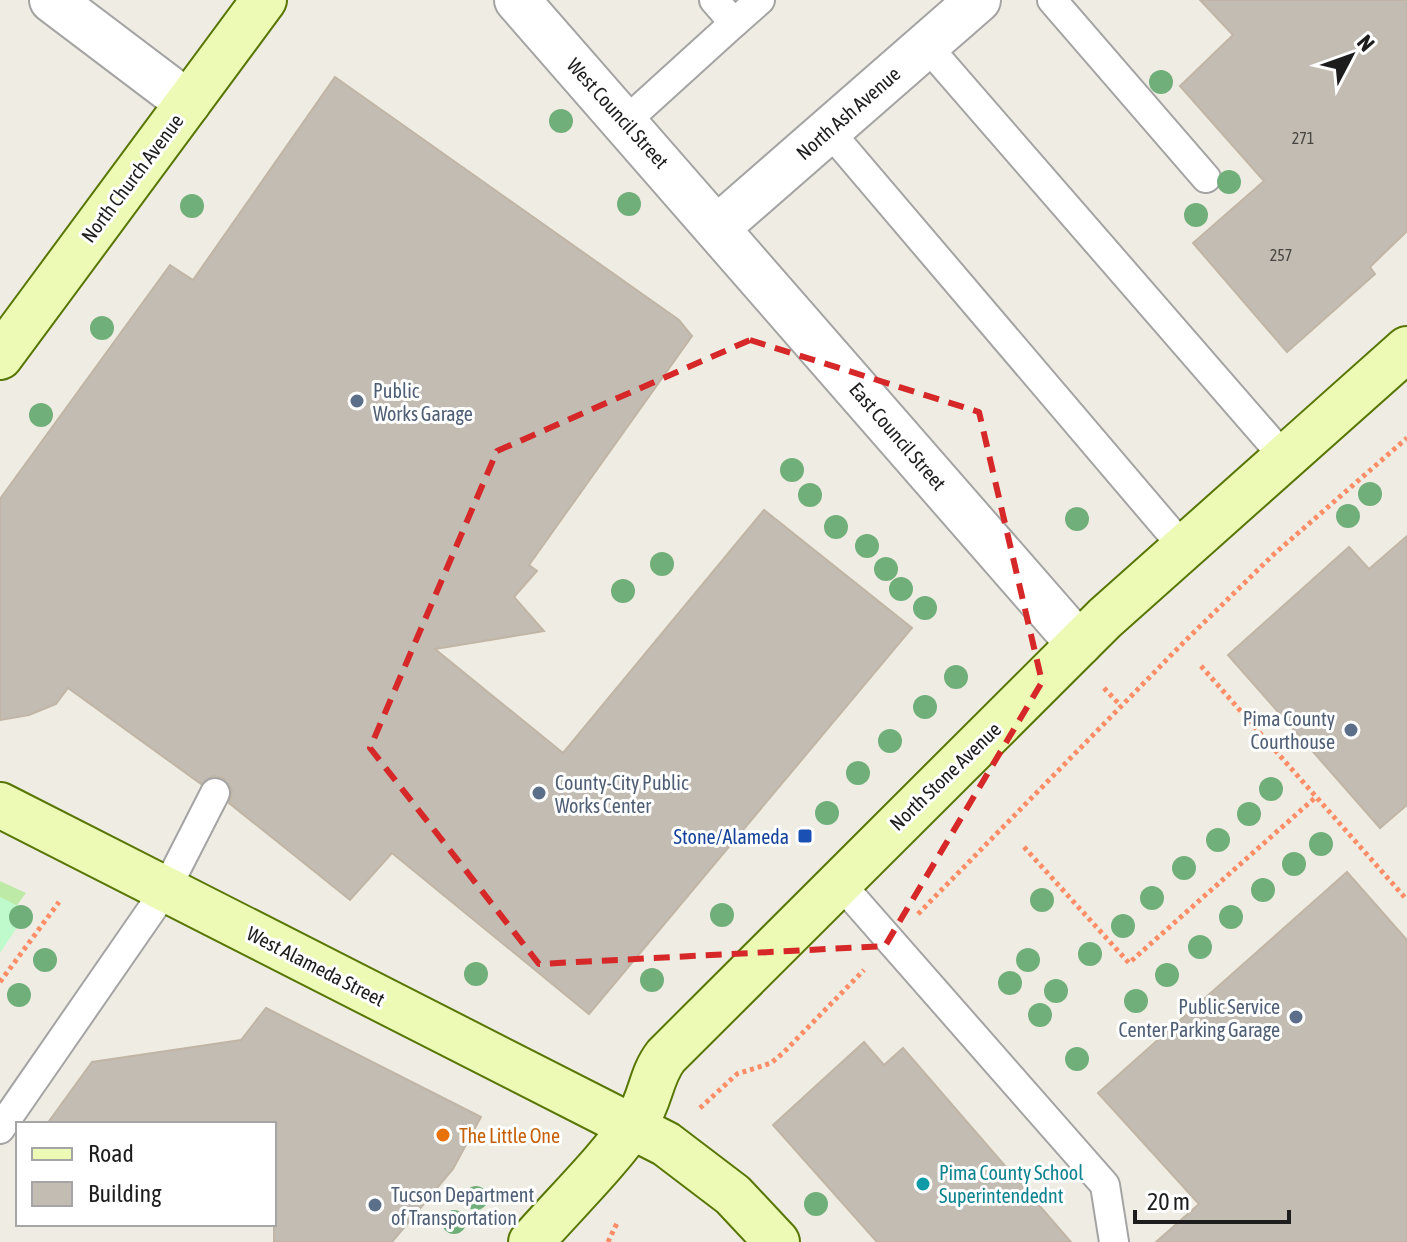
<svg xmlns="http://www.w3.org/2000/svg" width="1407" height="1242" viewBox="0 0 1407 1242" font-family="'Asap Condensed',sans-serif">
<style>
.grass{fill:#beeaa8}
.park{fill:#bffacd}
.building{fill:#c3bcb2;stroke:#c1b5a5;stroke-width:2}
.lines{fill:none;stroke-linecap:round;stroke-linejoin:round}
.lane-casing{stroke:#a4a4a4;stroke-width:32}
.street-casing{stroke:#a4a4a4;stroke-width:48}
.secondary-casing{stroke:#587603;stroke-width:48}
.path{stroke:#fc8d67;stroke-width:5;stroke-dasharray:4 4;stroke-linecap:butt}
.lane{stroke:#fff;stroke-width:28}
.street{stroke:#fff;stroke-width:44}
.secondary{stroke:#ecfab5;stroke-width:44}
.tree{fill:#71af7a}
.marked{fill:none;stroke:#d62828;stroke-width:6;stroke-dasharray:16 10;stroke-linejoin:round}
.service-dot{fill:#5c6f8a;stroke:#fff;stroke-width:3}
.transit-dot{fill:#1a4fb4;stroke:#fff;stroke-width:3}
.food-dot{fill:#e8710a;stroke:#fff;stroke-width:3}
.culture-dot{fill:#0f9aa8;stroke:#fff;stroke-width:3}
.labels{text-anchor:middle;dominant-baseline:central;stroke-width:6;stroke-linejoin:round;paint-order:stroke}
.number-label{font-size:16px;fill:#464542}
.street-label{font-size:20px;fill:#1d1d1d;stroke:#fff}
.service-label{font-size:20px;fill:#4e5e75;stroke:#fff;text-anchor:start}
.transit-label{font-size:20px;fill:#164399;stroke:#fff;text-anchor:end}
.food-label{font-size:20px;fill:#c56008;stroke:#fff;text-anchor:start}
.culture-label{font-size:20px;fill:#0d838f;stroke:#fff;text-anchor:start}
</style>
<rect width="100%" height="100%" fill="#efede3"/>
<polygon class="grass" points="0,881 26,893 0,928"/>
<polygon class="park" points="0,897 28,911 0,953"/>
<g class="building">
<polygon points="1200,0 1407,0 1407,231 1370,267 1375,274 1287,352 1193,243 1264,181 1180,86 1233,35"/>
<polygon points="335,77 679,320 692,336 529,565 537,571 514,597 544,631 435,649 563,753 764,510 912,628 589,1014 392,853 350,900 229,803 232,791 223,778 213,776 201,784 68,688 56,704 29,715 0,720 0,499 170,265 193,280"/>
<polygon points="1407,536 1407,805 1380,828 1228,655 1349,547 1369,569"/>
<polygon points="1347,872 1407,940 1407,1242 1156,1242 1199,1204 1098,1093"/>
<polygon points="266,1008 481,1117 453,1169 392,1242 274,1242 274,1124 47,1124 92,1062 241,1040"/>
<polygon points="864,1042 884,1065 903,1048 1071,1242 877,1242 773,1125"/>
</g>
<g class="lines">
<g class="lane-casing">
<g id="lane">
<polyline points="714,0 734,23 760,0"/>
<polyline points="1052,0 1206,178"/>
<polyline points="926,45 1285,458"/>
<polyline points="625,122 734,23"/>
<polyline points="829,131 1184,548"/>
<polyline points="838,881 1105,1185 1114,1242"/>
<polyline points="0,1129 166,889 215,793"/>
</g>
</g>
<g class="street-casing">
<g id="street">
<polyline points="52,0 188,103"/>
<polyline points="517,0 1079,644"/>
<polyline points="718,227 978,0"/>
</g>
</g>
<g class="secondary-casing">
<g id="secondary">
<polyline points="0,357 264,0"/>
<polyline points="0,805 666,1144 733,1195 777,1242"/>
<path d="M531,1242c35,-40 77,-80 107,-124 13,-20 13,-43 28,-62l439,-438 302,-269"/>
</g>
</g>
<g class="path">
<polyline points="1201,666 1407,900"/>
<polyline points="1104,688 1120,705"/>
<polyline points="1024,847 1129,963 1317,796"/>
<polyline points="918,914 1184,642 1273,555 1407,438"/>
<polyline points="0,982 59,902"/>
<polyline points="700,1108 737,1074 771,1063 783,1053 864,970"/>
<polyline points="608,1242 618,1221"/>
</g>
<use href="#lane" class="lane"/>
<use href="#street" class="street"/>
<use href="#secondary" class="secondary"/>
</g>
<g class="tree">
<circle cx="1161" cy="82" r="12"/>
<circle cx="561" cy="121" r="12"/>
<circle cx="1229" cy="182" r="12"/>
<circle cx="629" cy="204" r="12"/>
<circle cx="192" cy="206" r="12"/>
<circle cx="1196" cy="215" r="12"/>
<circle cx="102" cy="328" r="12"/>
<circle cx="41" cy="415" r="12"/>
<circle cx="792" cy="470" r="12"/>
<circle cx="1370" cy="494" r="12"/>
<circle cx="810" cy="495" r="12"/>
<circle cx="1348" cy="516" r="12"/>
<circle cx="1077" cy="519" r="12"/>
<circle cx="836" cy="527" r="12"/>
<circle cx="867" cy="546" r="12"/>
<circle cx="662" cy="564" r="12"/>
<circle cx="886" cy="569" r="12"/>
<circle cx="901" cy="589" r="12"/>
<circle cx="623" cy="591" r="12"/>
<circle cx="925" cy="608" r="12"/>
<circle cx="956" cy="677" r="12"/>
<circle cx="925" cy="707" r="12"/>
<circle cx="890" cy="741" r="12"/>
<circle cx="858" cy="773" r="12"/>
<circle cx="1271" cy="789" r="12"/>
<circle cx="827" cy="813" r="12"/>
<circle cx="1249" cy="814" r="12"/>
<circle cx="1218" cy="840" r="12"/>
<circle cx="1321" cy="844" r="12"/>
<circle cx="1294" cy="864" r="12"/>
<circle cx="1184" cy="868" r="12"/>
<circle cx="1263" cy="890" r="12"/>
<circle cx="1152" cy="898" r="12"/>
<circle cx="1042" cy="900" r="12"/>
<circle cx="722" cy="915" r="12"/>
<circle cx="21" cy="917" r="12"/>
<circle cx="1231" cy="917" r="12"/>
<circle cx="1123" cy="926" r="12"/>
<circle cx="1200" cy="947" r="12"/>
<circle cx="1090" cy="954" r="12"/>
<circle cx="45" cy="960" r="12"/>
<circle cx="1028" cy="960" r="12"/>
<circle cx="476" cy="974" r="12"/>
<circle cx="1167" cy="975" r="12"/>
<circle cx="652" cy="980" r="12"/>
<circle cx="1010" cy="983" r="12"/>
<circle cx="1056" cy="991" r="12"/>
<circle cx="19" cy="995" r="12"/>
<circle cx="1136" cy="1001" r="12"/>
<circle cx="1040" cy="1015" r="12"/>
<circle cx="1077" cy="1059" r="12"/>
<circle cx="476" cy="1198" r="12"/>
<circle cx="816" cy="1204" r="12"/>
<circle cx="454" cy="1222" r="12"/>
</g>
<path class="marked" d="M750,340l229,72 63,270 -157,264 -346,18 -169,-216 127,-297z"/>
<g class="service-dot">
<circle cx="357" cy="401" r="8"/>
<circle cx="1351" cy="730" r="8"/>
<circle cx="539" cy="793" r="8"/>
<circle cx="1296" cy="1017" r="8"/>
<circle cx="375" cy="1205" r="8"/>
</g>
<rect class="transit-dot" x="797" y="828" width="16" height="16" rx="4"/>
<circle class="food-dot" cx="443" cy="1135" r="8"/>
<circle class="culture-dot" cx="923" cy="1184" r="8"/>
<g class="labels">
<g class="number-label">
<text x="1303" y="138">271</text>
<text x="1281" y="255">257</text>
</g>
<g class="street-label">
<text transform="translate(618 113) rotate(48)">West Council Street</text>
<text transform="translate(848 113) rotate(-41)">North Ash Avenue</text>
<text transform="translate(132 178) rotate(-53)">North Church Avenue</text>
<text transform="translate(898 436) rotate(49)">East Council Street</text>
<text transform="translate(945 776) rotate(-44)">North Stone Avenue</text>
<text transform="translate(316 966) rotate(27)">West Alameda Street</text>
</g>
<g class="service-label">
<text x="373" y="390">Public<tspan x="373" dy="23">Works Garage</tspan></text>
<text x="1335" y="718" text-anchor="end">Pima County<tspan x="1335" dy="23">Courthouse</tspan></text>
<text x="555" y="782">County-City Public<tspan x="555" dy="23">Works Center</tspan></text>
<text x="1280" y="1006" text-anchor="end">Public Service<tspan x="1280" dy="23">Center Parking Garage</tspan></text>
<text x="391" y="1194">Tucson Department<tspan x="391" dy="23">of Transportation</tspan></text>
</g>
<g class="transit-label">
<text x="789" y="836">Stone/Alameda</text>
</g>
<g class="food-label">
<text x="459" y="1135">The Little One</text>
</g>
<g class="culture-label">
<text x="939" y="1172">Pima County School<tspan x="939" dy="23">Superintendednt</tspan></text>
</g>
</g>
<rect x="16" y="1122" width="260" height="104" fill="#ffffff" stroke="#a5a5a5" stroke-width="2"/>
<rect x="32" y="1148" width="40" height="12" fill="#ecfab5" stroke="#a5a5a5" stroke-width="2"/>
<text x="88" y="1162" font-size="24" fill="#1d1d1d">Road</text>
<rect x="32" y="1182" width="40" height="24" fill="#c3bcb2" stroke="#a5a5a5" stroke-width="2"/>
<text x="88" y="1202" font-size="24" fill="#1d1d1d">Building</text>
<g transform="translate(1351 56) rotate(49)" stroke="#ffffff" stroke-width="6" paint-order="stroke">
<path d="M0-6L14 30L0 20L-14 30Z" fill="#1d1d1d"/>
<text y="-12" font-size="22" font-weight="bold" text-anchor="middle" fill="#1d1d1d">N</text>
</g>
<path d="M1135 1210v12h154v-12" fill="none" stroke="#1d1d1d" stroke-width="4"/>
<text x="1147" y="1210" font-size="24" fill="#1d1d1d" stroke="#ffffff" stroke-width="6" paint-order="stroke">20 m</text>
</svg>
